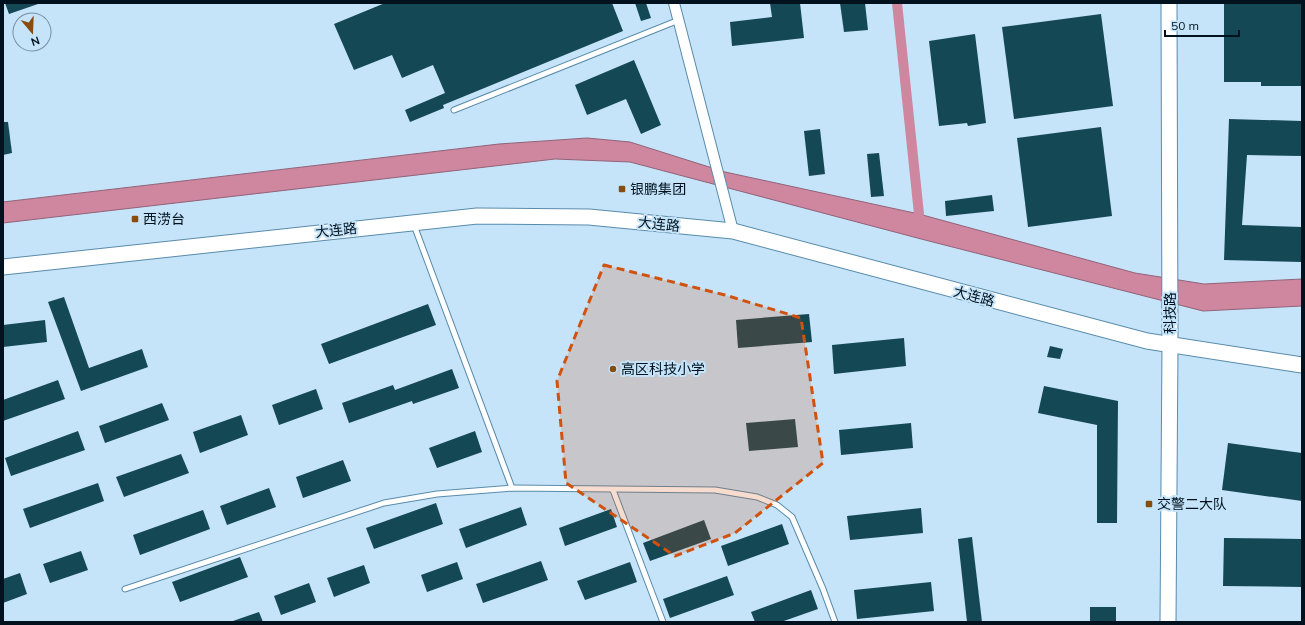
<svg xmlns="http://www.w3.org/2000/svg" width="1305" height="625" viewBox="0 0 1305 625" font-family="Mulish,'Noto Sans SC',sans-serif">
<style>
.water{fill:#cf869f;stroke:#916378}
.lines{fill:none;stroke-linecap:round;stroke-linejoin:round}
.canal{stroke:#cf869f;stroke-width:10}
.building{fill:#154855}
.service-casing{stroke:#598bab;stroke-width:7}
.minor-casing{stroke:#598bab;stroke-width:12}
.primary-casing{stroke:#598bab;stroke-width:17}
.service{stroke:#fff;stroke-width:5}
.minor{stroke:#fff;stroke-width:10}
.primary{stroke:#fff;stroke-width:15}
.marked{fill:#d1520e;fill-opacity:0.2;stroke:#d1520e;stroke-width:3;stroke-dasharray:8 5;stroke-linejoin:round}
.poi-dot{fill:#8a4b0f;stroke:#c5e4f9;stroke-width:1.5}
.labels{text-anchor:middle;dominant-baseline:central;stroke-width:4;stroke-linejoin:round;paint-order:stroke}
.poi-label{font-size:14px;fill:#01121e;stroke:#c5e4f9;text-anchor:start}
.street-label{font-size:14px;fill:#01121e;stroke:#c5e4f9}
</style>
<rect width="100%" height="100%" fill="#c5e4f9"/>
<polygon class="water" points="587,138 630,142 725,172 919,214 1135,273 1204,284 1302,279 1302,306 1203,311 925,240 630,162 555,159 3,223 3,202 499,144"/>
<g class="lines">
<polyline class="canal" points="897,3 919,214"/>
</g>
<g class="building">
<polygon points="5,3 38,3 38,4 9,14"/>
<polygon points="385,3 612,3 623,31 443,105 444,108 410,122 405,110 445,93 433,65 402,78 392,55 354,70 334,24"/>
<polygon points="635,3 646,3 651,18 641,21"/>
<polygon points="770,3 800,3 804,38 732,46 730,22 772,17"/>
<polygon points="840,3 865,3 868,30 844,32"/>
<polygon points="1224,3 1302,3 1302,86 1261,86 1261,82 1224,82"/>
<polygon points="1101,14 1113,106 1014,119 1002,27"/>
<polygon points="975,34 986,123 968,126 967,123 939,126 929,41"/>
<polygon points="634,60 661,125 641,134 626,99 587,115 575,85"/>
<polygon points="1229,119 1302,121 1302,156 1247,155 1242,225 1302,227 1302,262 1224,260"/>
<polygon points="3,122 8,122 12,153 3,155"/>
<polygon points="1101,127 1112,216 1028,227 1017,138"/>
<polygon points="820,129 825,174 809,176 804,131"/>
<polygon points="879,153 884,196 871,197 867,154"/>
<polygon points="992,195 994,211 946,216 945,201"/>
<polygon points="64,297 89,368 142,349 148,367 81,391 48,302"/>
<polygon points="428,304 436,325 329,364 321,344"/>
<polygon points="809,314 812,342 738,348 736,320"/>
<polygon points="45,320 47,342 3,347 3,325"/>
<polygon points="904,338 906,366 834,374 832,345"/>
<polygon points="1050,346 1063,349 1060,359 1047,357"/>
<polygon points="452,369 459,388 413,404 412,401 349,423 342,403 393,385 395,390"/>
<polygon points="58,380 65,399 3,421 3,400"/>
<polygon points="1044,386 1118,401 1117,523 1097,523 1097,425 1038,413"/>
<polygon points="316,389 323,409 279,425 272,405"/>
<polygon points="162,403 169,420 105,443 99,426"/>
<polygon points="241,415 248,435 200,453 193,432"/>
<polygon points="795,419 798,447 749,451 746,423"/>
<polygon points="911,423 913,448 841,455 839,430"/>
<polygon points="78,431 85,450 11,476 5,458"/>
<polygon points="475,431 482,452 437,468 429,448"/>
<polygon points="1228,443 1302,453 1302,501 1222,490"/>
<polygon points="181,454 189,473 124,497 116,477"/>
<polygon points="343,460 351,481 303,498 296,477"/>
<polygon points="98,483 104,501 30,528 23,509"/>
<polygon points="269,488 276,507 227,525 220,506"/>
<polygon points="436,503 443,524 374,549 366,528"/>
<polygon points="521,507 527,525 466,548 459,529"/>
<polygon points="921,508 923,533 850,540 847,516"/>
<polygon points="611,509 617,527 565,546 559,528"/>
<polygon points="203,510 210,529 140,555 133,535"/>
<polygon points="704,520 711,539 650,561 643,543"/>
<polygon points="782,524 789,544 728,566 721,546"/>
<polygon points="972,537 982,622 967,622 958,539"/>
<polygon points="1224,538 1302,539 1302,587 1223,586"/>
<polygon points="81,551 88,570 50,583 43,564"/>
<polygon points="240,557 248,577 180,602 172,582"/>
<polygon points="541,561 548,580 483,603 476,584"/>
<polygon points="457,562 463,579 427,592 421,575"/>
<polygon points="630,562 637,582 585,600 577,581"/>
<polygon points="364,565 370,583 334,597 327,578"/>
<polygon points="20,573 27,594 3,603 3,579"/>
<polygon points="727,576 734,595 670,618 663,599"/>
<polygon points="931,582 934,611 857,619 854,590"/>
<polygon points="309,583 316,602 281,615 274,596"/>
<polygon points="811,590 818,609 781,622 755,622 751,612"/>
<rect x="1090" y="607" width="26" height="15"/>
<polygon points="259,612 263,622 233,622 233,621"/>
</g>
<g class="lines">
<g class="service-casing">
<g id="service">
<polyline points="454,110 679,20"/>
<polyline points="414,225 512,488"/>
<polyline points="613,490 663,622"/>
<polyline points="125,589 384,503 437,494 512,488 715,490 757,497 777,505 792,517 823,589 835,622"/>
</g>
</g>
<g class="minor-casing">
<polyline id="minor" points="674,3 733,231"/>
</g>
<g class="primary-casing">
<g id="primary">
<polyline points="3,267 477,216 589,217 733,231 1147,341 1302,365"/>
<polyline points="1168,622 1170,346 1169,3"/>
</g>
</g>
<use href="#service" class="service"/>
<use href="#minor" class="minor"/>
<use href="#primary" class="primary"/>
</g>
<path class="marked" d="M604,265l121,30 76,23 22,145 -88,70 -60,23 -109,-73 -9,-102z"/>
<g class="poi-dot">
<rect x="618" y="185" width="8" height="8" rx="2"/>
<rect x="131" y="215" width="8" height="8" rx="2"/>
<circle cx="613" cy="369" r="4"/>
<rect x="1145" y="500" width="8" height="8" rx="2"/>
</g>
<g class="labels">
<g class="poi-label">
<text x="630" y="189">银鹏集团</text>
<text x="143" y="219">西涝台</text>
<text x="621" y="369">高区科技小学</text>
<text x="1157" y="504">交警二大队</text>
</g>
<g class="street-label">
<text transform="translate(659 224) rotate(6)">大连路</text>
<text transform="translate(336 230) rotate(-6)">大连路</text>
<text transform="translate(974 296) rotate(15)">大连路</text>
<text transform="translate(1170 313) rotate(-90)">科技路</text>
</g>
</g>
<rect width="1305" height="625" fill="none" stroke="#01121e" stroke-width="8"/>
<g transform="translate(32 32) rotate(161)"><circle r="19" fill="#c5e4f9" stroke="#7790a1"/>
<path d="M0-3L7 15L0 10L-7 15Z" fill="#8a4b0f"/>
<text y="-6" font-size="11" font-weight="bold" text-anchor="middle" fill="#01121e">N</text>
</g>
<path d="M1165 30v6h74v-6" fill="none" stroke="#01121e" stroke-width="2"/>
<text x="1171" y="30" font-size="12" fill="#01121e" stroke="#c5e4f9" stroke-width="3" paint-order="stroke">50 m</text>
</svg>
